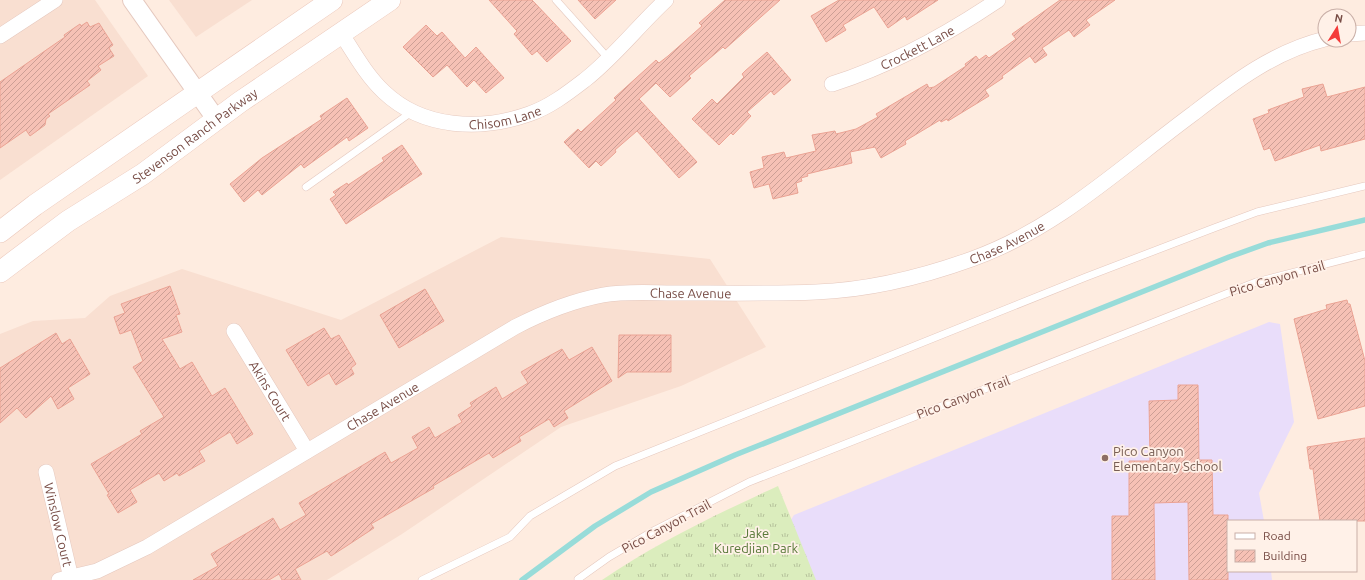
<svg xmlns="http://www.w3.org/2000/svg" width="1365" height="580" viewBox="0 0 1365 580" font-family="Ubuntu,sans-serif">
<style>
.residential{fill:#f9dfd1}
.education{fill:#e9ddfa}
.grass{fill:url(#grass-tufts)}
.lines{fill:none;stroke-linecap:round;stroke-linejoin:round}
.stream{stroke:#98dcd9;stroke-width:5.5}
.building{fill:url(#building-hatch);stroke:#eba394}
.service-casing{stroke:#e5c8be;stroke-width:8}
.minor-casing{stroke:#e5c8be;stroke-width:16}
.tertiary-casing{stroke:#e5c8be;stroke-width:20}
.secondary-casing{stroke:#ebc7ba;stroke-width:22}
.service{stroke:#fff;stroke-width:7}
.minor{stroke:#fff;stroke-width:15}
.tertiary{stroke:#fff;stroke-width:18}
.secondary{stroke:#fff;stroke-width:21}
.education-dot{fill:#8d6e63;stroke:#fff1e8;stroke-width:1.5}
.labels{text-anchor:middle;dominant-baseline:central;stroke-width:3.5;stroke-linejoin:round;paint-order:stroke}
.street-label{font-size:13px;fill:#774c45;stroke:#fff1e8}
.education-label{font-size:13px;fill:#785e54;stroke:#fff1e8;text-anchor:start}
.park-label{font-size:13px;fill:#597939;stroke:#fff1e8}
</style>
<defs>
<pattern id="grass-tufts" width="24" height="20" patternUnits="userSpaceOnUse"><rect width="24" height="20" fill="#dbedbd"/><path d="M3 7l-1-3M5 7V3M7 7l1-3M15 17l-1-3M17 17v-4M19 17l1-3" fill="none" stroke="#b6c29b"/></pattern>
<pattern id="building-hatch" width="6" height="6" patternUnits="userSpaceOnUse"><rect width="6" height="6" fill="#f6c1b5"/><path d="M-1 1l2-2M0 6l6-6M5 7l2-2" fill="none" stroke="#cc9f95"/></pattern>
</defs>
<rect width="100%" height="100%" fill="#feece0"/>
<g class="residential">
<polygon points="0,0 95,0 148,76 0,180"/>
<polygon points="169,0 252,0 196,37"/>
<polygon points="501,237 710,259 766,347 681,386 561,427 402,534 327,580 0,580 0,334 33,321 85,318 110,296 182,269 341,320"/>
</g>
<polygon class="education" points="1269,322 1280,324 1294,422 1259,493 1264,521 1228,521 1228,571 1271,571 1272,580 813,580 789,523 794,515"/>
<path class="grass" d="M778,486l38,94h-214c54,-37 117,-67 176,-94z"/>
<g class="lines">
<polyline class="stream" points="522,580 595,526 651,492 735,455 1229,257 1268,243 1365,220"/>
</g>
<g class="building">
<polygon points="489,0 532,0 571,41 547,62 537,51 532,55 514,34 517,31"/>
<polygon points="578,0 616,0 595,19"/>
<polygon points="725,0 780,0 725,49 723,47 689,76 691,78 670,97 656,83 639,99 697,162 679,178 637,131 615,150 616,152 601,166 596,161 589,168 564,142 578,129 581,132 616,100 614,98 656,60 659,63 668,56 702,26 699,23"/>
<polygon points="839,0 938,0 907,20 905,16 888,28 874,7 843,25 846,30 826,42 811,16"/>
<polygon points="1060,0 1115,0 1086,20 1090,25 1074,37 1069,30 1042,48 1047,55 1035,63 1030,56 1002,76 1003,78 985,90 989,96 948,121 947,119 941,122 940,120 905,141 906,144 881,158 875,147 850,152 852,163 807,174 808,176 801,178 802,181 796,183 798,193 773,199 769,184 754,188 750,172 764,168 762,157 784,152 786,158 816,151 812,135 835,131 836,134 856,129 878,117 876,114 927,84 929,88 934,87 966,66 965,64 976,56 979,60 986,55 989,58 1016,39 1012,34"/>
<polygon points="87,22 90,27 99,23 113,45 109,48 114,56 98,66 101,70 87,81 90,85 48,114 50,116 46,119 45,125 30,136 26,130 0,148 0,82 65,37 64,35 77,26 80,24 81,26"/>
<polygon points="426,25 437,36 442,32 465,58 476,47 504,78 486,93 474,80 467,87 447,65 433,77 403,47"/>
<polygon points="767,52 791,80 774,95 771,91 747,112 751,116 733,135 731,133 719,145 692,119 712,99 717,104 744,77 742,74 745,71"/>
<polygon points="1323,84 1327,97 1365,87 1365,139 1321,151 1320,145 1275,161 1270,148 1264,150 1253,119 1269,113 1268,110 1276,107 1304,97 1302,89"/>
<polygon points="347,98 368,128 349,141 347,137 304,168 301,164 262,195 258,190 244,202 230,184 262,158 322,119 320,116"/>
<polygon points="402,145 422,174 346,224 330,199 336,195 333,192 347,183 348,185 384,161 382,158"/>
<polygon points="170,286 180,314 176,315 182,332 162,339 180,369 192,362 212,396 225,388 253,434 237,444 230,432 199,451 205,461 179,476 177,473 164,481 159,473 130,490 137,502 118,513 107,495 109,494 91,464 142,434 140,431 164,417 133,367 143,361 131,330 120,334 114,317 125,313 121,304"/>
<polygon points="425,289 444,321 399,348 380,315"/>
<polygon points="1347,300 1348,304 1350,304 1365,361 1365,406 1318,419 1294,319 1327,309 1326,305"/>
<polygon points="324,328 331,339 339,335 356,364 351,368 354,374 336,385 329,373 308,386 286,350"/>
<polygon points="56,333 62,344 70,339 90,374 68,388 74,399 58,409 51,396 26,418 17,408 0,423 0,368"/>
<polygon points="619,335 671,335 671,372 627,372 618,378"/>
<polygon points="592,347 612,381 564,411 568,418 554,427 549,419 519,437 521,441 493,458 489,453 433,486 434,488 371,524 374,528 345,547 331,556 327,551 295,569 301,580 282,580 279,574 269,580 193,580 218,566 211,554 273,518 280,530 306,515 299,503 385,452 391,463 418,448 412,437 429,427 435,438 462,422 458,415 472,406 470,403 496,387 502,399 528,383 521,372 540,361 562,349 569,360"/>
<polygon points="1178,385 1198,385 1199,460 1212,460 1213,515 1228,515 1228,580 1189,580 1188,502 1154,503 1155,580 1112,580 1112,516 1129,516 1129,461 1150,461 1149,401 1178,400"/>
<polygon points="1365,438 1365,521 1320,521 1313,469 1310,469 1307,447"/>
</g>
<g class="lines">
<g class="service-casing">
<g id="service">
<polyline points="556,0 608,58"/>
<polyline points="306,187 413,111"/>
<polyline points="578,579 609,557 655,530 749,482 1256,282 1365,254"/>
<polyline points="422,580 510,537 530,516 615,466 1086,277 1214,228 1257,212 1365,186"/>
</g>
</g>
<g class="minor-casing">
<g id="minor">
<path id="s1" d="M341,33c13,20 25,42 43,59 39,37 97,39 145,22 21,-7 40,-22 57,-35 29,-23 53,-54 80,-79"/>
<polyline points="1349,34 1365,33"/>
<polyline points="0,36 55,0"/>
<path id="s2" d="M832,84c60,-19 114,-49 166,-84"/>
<path id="s3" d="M234,331l73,120"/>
<path id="s4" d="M46,472l25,106"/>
<path id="s5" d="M59,580l38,-9 50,-24 368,-220c29,-15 56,-26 88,-32 23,-4 48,-2 71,-2 47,0 95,1 142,-1 54,-2 106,-15 156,-33 86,-31 150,-93 222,-146 40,-31 81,-62 131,-74"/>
</g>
</g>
<g class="tertiary-casing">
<polyline id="tertiary" points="132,0 216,119"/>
</g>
<g class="secondary-casing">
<g id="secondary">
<polyline points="0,232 35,205 332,0"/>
<path id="s6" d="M0,272l68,-51 75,-47 97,-72 150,-102"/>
</g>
</g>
<use href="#service" class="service"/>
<use href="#minor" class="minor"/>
<use href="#tertiary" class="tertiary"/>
<use href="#secondary" class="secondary"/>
</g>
<circle class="education-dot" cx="1105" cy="458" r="4"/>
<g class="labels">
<g class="street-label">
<text stroke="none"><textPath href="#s2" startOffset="93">Crockett Lane</textPath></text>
<text stroke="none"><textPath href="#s1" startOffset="203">Chisom Lane</textPath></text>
<text stroke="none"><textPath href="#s6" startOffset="238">Stevenson Ranch Parkway</textPath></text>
<text stroke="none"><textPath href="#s5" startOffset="1029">Chase Avenue</textPath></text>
<text transform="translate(1277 278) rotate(-16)">Pico Canyon Trail</text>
<text stroke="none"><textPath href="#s5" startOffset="705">Chase Avenue</textPath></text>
<text stroke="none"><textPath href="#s3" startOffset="70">Akins Court</textPath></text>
<text transform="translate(963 397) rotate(-21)">Pico Canyon Trail</text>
<text stroke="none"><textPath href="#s5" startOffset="369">Chase Avenue</textPath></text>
<text stroke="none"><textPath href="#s4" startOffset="54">Winslow Court</textPath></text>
<text transform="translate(666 526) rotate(-28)">Pico Canyon Trail</text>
</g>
<g class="education-label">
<text x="1113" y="451">Pico Canyon<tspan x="1113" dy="15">Elementary School</tspan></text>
</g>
<g class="park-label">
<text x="756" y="533">Jake<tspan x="756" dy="15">Kuredjian Park</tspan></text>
</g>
</g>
<rect x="1227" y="520" width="130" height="52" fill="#fff1e8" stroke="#c9afa7"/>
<rect x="1235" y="533" width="20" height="6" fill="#ffffff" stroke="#c9afa7"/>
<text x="1263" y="540" font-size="12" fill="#774c45">Road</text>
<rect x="1235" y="550" width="20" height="12" fill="url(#building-hatch)" stroke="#c9afa7"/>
<text x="1263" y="560" font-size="12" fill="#774c45">Building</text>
<g transform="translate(1337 28) rotate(11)"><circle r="19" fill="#fff1e8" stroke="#c9afa7"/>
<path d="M0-3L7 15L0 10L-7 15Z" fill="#f43b39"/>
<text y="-6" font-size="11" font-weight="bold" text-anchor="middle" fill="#774c45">N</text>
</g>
</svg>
